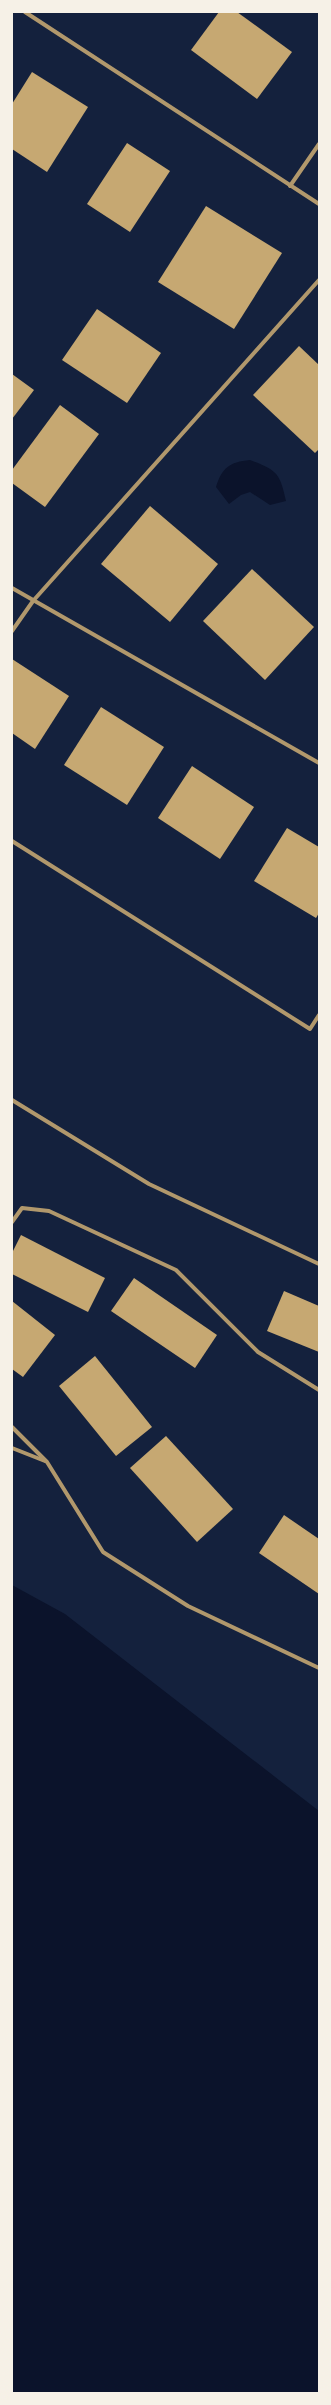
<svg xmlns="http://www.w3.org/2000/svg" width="331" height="2405" viewBox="0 0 331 2405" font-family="'Asap Condensed',sans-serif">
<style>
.water{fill:#0b132b}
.building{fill:#c6a872}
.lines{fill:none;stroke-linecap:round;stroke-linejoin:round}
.minor{stroke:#b1986c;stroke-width:4}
</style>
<rect width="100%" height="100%" fill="#14213d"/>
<g class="water">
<path d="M250,460c27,10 30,13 36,41l-16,4 -20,-13 -9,3 -12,9 -13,-17c6,-19 13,-25 34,-27z"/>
<polygon points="12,1585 65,1614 319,1811 319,2393 12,2393"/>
</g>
<g class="building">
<polygon points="219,12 237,12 292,52 257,99 191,50"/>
<polygon points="32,72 88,107 47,172 12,149 12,104"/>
<polygon points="127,143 170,171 130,232 87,204"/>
<polygon points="206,206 282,253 234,329 158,282"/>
<polygon points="97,309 161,353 127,403 62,360"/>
<polygon points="299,346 319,365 319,449 315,453 253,395"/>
<polygon points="12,374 34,390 12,419"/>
<polygon points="60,405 99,434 45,507 12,483 12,470"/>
<polygon points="150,506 218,564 170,622 101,564"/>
<polygon points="252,569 314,627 265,680 203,621"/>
<polygon points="12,659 69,696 35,749 12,733"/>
<polygon points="101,707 164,747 127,805 64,765"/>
<polygon points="192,766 254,807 220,859 158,818"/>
<polygon points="287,828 319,847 319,913 316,918 254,881"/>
<polygon points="21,1235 105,1278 88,1312 12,1274 12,1253"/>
<polygon points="134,1278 217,1335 195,1368 111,1311"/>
<polygon points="284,1291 319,1306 319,1352 267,1331"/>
<polygon points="12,1301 55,1335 23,1377 12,1369"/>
<polygon points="95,1356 152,1427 116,1456 59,1386"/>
<polygon points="166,1436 233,1509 197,1542 130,1468"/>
<polygon points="284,1515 319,1539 319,1594 259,1553"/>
</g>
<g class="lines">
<g class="minor">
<polyline points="25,12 319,204"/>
<polyline points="290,186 319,144"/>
<polyline points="12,588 319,763"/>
<polyline points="12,631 33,601 319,280"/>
<polyline points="12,841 310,1029 319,1015"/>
<polyline points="12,1100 149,1184 319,1264"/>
<polyline points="12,1222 22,1208 49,1211 176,1270 258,1352 319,1390"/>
<polyline points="12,1427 47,1462 103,1552 188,1606 319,1668"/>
<polyline points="12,1448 45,1461"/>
</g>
</g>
<rect width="331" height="2405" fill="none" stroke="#f6f1e7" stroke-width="26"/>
</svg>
